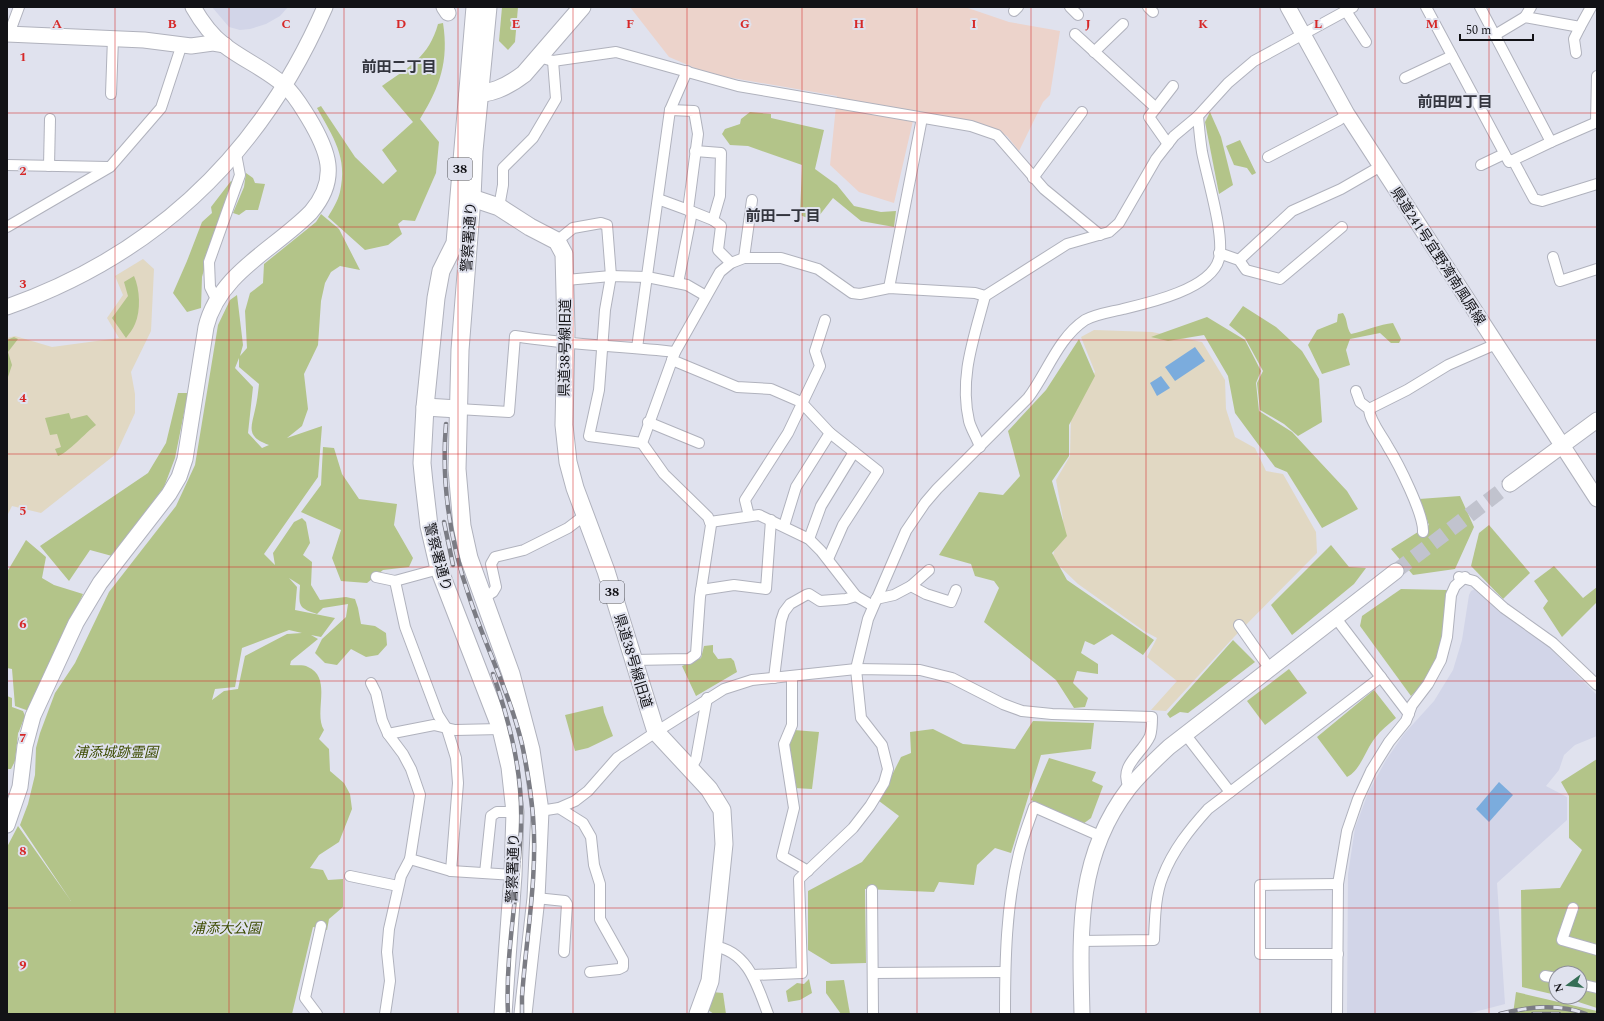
<svg xmlns="http://www.w3.org/2000/svg" width="1604" height="1021" viewBox="0 0 1604 1021" font-family="Spectral,'Noto Sans JP',serif">
<style>
.built{fill:#d2d5e8}
.education{fill:#e1d8c3}
.medical{fill:#ecd3cb}
.green{fill:#b3c489;fill-rule:evenodd}
.water{fill:#7bacdd}
.lines{fill:none;stroke-linecap:round;stroke-linejoin:round}
.secondary-tunnel{stroke:#c1c3ce;stroke-width:15;stroke-dasharray:15 8;stroke-linecap:butt}
.street-casing{stroke:#b0b2bd;stroke-width:12}
.secondary-casing{stroke:#b0b2bd;stroke-width:17}
.primary-casing{stroke:#b0b2bd;stroke-width:19}
.street{stroke:#fff;stroke-width:10}
.secondary{stroke:#fff;stroke-width:15}
.primary{stroke:#fff;stroke-width:17}
.rail-casing{stroke:#7b7c84;stroke-width:4.5}
.rail{stroke:#e0e2ee;stroke-width:3;stroke-dasharray:9;stroke-linecap:butt}
.grid{fill:none;stroke:#d62828;stroke-width:1;stroke-opacity:0.55}
.labels{text-anchor:middle;dominant-baseline:central;stroke-width:4;stroke-linejoin:round;paint-order:stroke}
.shield{fill:#e0e2ee;stroke:#505057;stroke-width:1}
.shield-label{font-size:13px;font-weight:bold;fill:#121216}
.street-label{font-size:14px;fill:#121216;stroke:#e0e2ee}
.park-label{font-size:14px;font-style:italic;fill:#3c4b00;stroke:#e0e2ee}
.neighbourhood-label{font-size:15px;font-weight:bold;fill:#33353e;stroke:#e0e2ee}
.grid-label{font-size:13px;text-anchor:middle;font-weight:bold;fill:#d62828;stroke:#e0e2ee;stroke-width:4;stroke-linejoin:round;paint-order:stroke}
</style>
<rect width="100%" height="100%" fill="#e0e2ee"/>
<g class="built">
<polygon points="212,7 288,7 280,16 266,24 250,29 240,30 229,27"/>
<polygon points="1475,589 1478,590 1538,636 1597,695 1597,736 1575,745 1564,755 1559,770 1546,786 1567,797 1567,820 1497,883 1505,1004 1467,1014 1347,1014 1348,874 1355,828 1368,793 1386,760 1404,734 1434,701 1453,670 1462,640 1469,595 1471,591"/>
</g>
<g class="education">
<polygon points="143,259 154,269 151,331 131,372 135,394 135,413 116,454 41,513 12,506 7,516 7,338 15,336 52,347 119,338 107,318 123,295 115,276"/>
<polygon points="1094,330 1152,332 1202,342 1225,380 1226,409 1235,437 1255,448 1266,471 1283,474 1316,532 1317,553 1234,637 1166,711 1151,710 1177,681 1147,657 1157,638 1144,631 1078,584 1052,559 1063,519 1056,480 1070,456 1071,415 1095,372 1081,337"/>
</g>
<polygon class="medical" points="630,7 965,7 1009,22 1060,31 1050,95 1043,102 1019,151 1007,136 986,126 915,112 894,203 859,192 830,165 837,96 709,74 669,57"/>
<g class="green">
<polygon points="502,7 518,7 515,42 508,50 499,41"/>
<path d="M443,23c6,38 -3,64 -23,96l19,23 -3,31 -21,48 -12,-1 -5,4 4,10 -14,11 -23,5 -37,-33c4,-7 10,-16 12,-25 8,-35 -7,-55 -23,-84l4,-2 34,51 28,27 14,-13 -15,-21 31,-28 -31,-36c27,-19 47,-29 56,-62z"/>
<polygon points="750,112 771,114 771,118 824,130 815,169 837,185 854,206 881,212 896,211 894,227 861,221 833,198 815,221 800,215 802,165 748,146 730,145 722,134 725,129 740,124 741,119"/>
<polygon points="1210,112 1221,137 1233,185 1219,194 1205,122"/>
<polygon points="1240,140 1256,173 1252,175 1247,168 1234,165 1226,146"/>
<polygon points="246,173 253,178 255,183 265,184 258,210 246,210 239,215 233,213 244,187"/>
<polygon points="231,181 234,182 214,234 202,277 201,308 187,312 173,293 187,261 202,222 212,213 211,207"/>
<path d="M321,214l18,15 21,41 -20,-4 -9,6 -6,11 -4,18 -3,44 -14,29 4,35 -6,17 -15,12 35,-12 -4,51 -54,77 11,11 -2,-12 21,-31 8,-4 4,4 4,21 -7,12 9,7 -1,23 9,15 26,-3 9,2 3,9 3,16 14,2 11,7 1,12 -9,10 -12,2 -15,-8 -14,16 -12,-2 -10,-10 7,-14 24,-22 2,-13 -25,4 -6,6c-20,-6 -18,-9 -17,-29l-11,-7 8,9 -2,23 40,8 -14,19 -10,-2 7,4 -27,22 -1,4c5,1 13,-1 18,2 25,11 5,46 16,63l-5,9 10,10 1,22 14,12 6,11 2,15 -13,33 -20,13 -9,13 13,2 5,10 15,-1v28l-14,12 -2,11 -14,-3 -21,87h-285v-167l11,-21 53,75 -51,-76 8,-21 7,-29 1,-27 4,-15 15,-40 20,-30 34,-71 67,-86 19,-41 23,-140 12,-25 7,-5 6,50 -3,11 7,-8 -2,-37 5,-18 13,-10 1,-19 52,-42zM239,358v9l20,17c-1,9 -2,18 -4,26 -4,18 -9,27 14,35l-7,3 -14,-15 5,-46 -18,-19zM289,630l13,3 -15,1 -42,22 -7,33 -14,2 -12,9 3,-11 20,-2 7,-39z"/>
<path d="M134,276c6,13 7,35 1,48 -2,5 -6,10 -9,14l-14,-20 16,-22 -4,-14z"/>
<polygon points="1243,306 1276,327 1302,351 1319,379 1322,422 1298,436 1284,424 1260,410 1257,383 1263,371 1245,338 1229,325"/>
<path d="M1343,313c5,7 3,14 8,21 14,-3 29,-10 42,-11l8,16 -2,4h-8l-11,-10 -30,6 -4,11 4,15 -28,9 -14,-29 9,-15 20,-8 1,-8z"/>
<polygon points="1207,317 1245,340 1261,371 1256,383 1259,411 1292,432 1347,491 1358,509 1322,528 1287,472 1275,467 1235,413 1228,376 1204,335 1168,341 1151,337"/>
<polygon points="14,337 18,339 8,352 12,365 7,380 7,340"/>
<polygon points="1079,339 1095,376 1069,425 1069,456 1052,481 1067,536 1052,553 1067,580 1154,640 1143,655 1112,634 1094,645 1085,641 1081,653 1098,664 1098,674 1077,671 1073,683 1088,698 1085,707 1074,708 1056,680 984,622 999,588 994,581 975,576 971,564 939,555 979,492 1003,495 1020,476 1008,431 1046,390"/>
<polygon points="178,393 188,393 175,458 164,487 112,556 90,550 69,581 40,546 148,473 166,443"/>
<path d="M69,413l2,6 16,-4 9,10c-11,8 -28,28 -38,31l-3,-7 6,-2 -4,-13 -7,1 -5,-17z"/>
<polygon points="323,447 334,448 342,474 359,499 397,504 394,525 413,558 409,567 383,570 367,583 341,581 332,558 341,530 301,512 321,485"/>
<polygon points="1460,496 1474,527 1455,569 1413,575 1391,549 1429,525 1419,499"/>
<polygon points="1489,525 1530,573 1503,599 1471,566 1479,533"/>
<polygon points="26,540 46,557 42,578 54,585 83,594 29,711 15,706 12,669 7,668 7,572"/>
<polygon points="1331,545 1349,567 1366,568 1354,584 1292,635 1271,605"/>
<polygon points="1554,566 1583,598 1597,587 1597,602 1562,637 1543,608 1548,601 1534,581"/>
<polygon points="1401,589 1448,590 1440,652 1428,678 1411,696 1360,626 1362,616"/>
<polygon points="1233,640 1255,662 1188,713 1180,712 1170,718 1167,714"/>
<polygon points="713,645 713,652 718,659 731,658 734,661 737,672 696,696 682,666 701,658 704,646"/>
<polygon points="1289,669 1307,693 1265,725 1247,701"/>
<path d="M1374,690l22,28c-7,6 -15,12 -21,20 -9,11 -15,33 -28,39l-30,-40z"/>
<polygon points="7,696 12,698 12,707 23,711 25,716 18,734 15,761 11,769 7,769"/>
<polygon points="603,706 604,712 613,736 588,748 575,751 565,715"/>
<polygon points="1033,721 1094,723 1091,749 1041,755 1011,853 995,848 977,865 974,885 939,882 934,892 865,889 866,963 831,964 808,950 808,891 862,862 899,816 879,801 901,757 911,753 910,732 933,729 963,744 1015,749"/>
<polygon points="794,730 819,732 812,789 794,788 788,742"/>
<polygon points="1049,758 1096,772 1092,781 1103,786 1091,818 1083,824 1031,800"/>
<polygon points="1597,759 1597,1008 1563,997 1580,997 1580,973 1556,973 1556,995 1522,987 1521,890 1560,888 1582,850 1569,838 1569,796 1561,782"/>
<polygon points="809,979 812,993 800,1000 788,1002 786,991 797,983 804,984"/>
<polygon points="844,980 850,1014 841,1014 826,993 826,981"/>
<polygon points="712,992 723,993 726,1014 714,1014 708,1010"/>
<polygon points="1516,992 1597,1011 1597,1014 1513,1014"/>
</g>
<g class="water">
<polygon points="1195,347 1205,361 1175,381 1165,367"/>
<polygon points="1161,376 1170,388 1157,396 1150,383"/>
<polygon points="1499,782 1513,795 1489,822 1476,809"/>
</g>
<g class="lines">
<polyline class="secondary-tunnel" points="1396,571 1510,484"/>
<g class="street-casing">
<g id="street">
<polyline points="1070,7 1078,15"/>
<polyline points="1148,7 1153,12"/>
<polyline points="1426,7 1509,162 1551,142 1480,7"/>
<polyline points="1014,11 1018,7"/>
<polyline points="1346,11 1366,42"/>
<polyline points="1525,17 1531,7"/>
<polyline points="9,34 19,7"/>
<polyline points="1075,34 1156,108"/>
<polyline points="1495,35 1525,17 1580,27 1591,7"/>
<polyline points="1094,52 1123,24"/>
<polyline points="1576,53 1574,39 1580,27"/>
<polyline points="539,57 553,61 616,52 738,86 971,126 997,135 1044,189 1100,235"/>
<polyline points="1405,78 1452,56"/>
<polyline points="111,94 113,38"/>
<polyline points="670,110 694,111 698,134 688,210 713,220"/>
<polyline points="1596,122 1597,76"/>
<polyline points="1551,142 1597,122"/>
<polyline points="1168,144 1149,117 1173,86"/>
<polyline points="695,151 721,153 720,196 713,220 721,226 718,250 731,263"/>
<polyline points="1268,157 1339,120 1347,114"/>
<polyline points="1513,160 1534,199 1542,201 1597,184"/>
<polyline points="7,165 108,167"/>
<polyline points="1481,165 1504,154"/>
<polyline points="49,166 50,119"/>
<polyline points="1033,178 1082,112"/>
<polyline points="658,199 688,210"/>
<polyline points="499,207 503,185 503,168 533,138 556,99 553,61"/>
<polyline points="7,227 110,167 161,108 182,44"/>
<polyline points="557,241 573,228 601,223 607,225 611,276 605,310 599,390 589,436 642,443"/>
<polyline points="1219,253 1239,260 1246,270 1280,279 1342,227"/>
<polyline points="1553,257 1560,281 1597,269"/>
<polyline points="744,258 752,200"/>
<polyline points="1239,260 1292,211 1341,189 1381,166"/>
<polyline points="566,280 611,276 647,277 687,285 706,296"/>
<polyline points="678,283 692,212"/>
<polyline points="889,288 922,118"/>
<polyline points="216,299 210,287 209,262 240,175 236,154"/>
<polyline points="637,348 670,110 687,71"/>
<polyline points="672,360 737,387 771,389 801,402 830,433 878,471 843,525 828,559"/>
<path d="M1356,391l4,11 9,7c1,13 13,26 19,38 10,16 36,67 35,85"/>
<path d="M458,409l51,3 6,-76c53,9 107,10 160,16"/>
<polyline points="1369,409 1407,390 1448,365 1496,344"/>
<polyline points="648,422 699,443"/>
<path d="M980,447c-3,-9 -9,-18 -11,-26 -10,-44 5,-83 16,-125"/>
<polyline points="749,516 745,500 788,433 820,366 815,351 825,320"/>
<polyline points="710,522 759,515 809,539 821,551 856,596 873,606"/>
<polyline points="784,526 796,487 830,433"/>
<polyline points="809,539 821,506 854,452"/>
<polyline points="376,577 395,581 439,569"/>
<polyline points="1459,577 1474,581 1504,608 1553,643 1597,685"/>
<polyline points="395,581 405,627 438,715 447,729 456,758 458,783 451,871"/>
<polyline points="911,586 929,570"/>
<polyline points="701,590 734,585 766,589 771,520"/>
<polyline points="483,598 493,592 496,587 491,564 495,557 524,550 568,528 585,515"/>
<polyline points="876,599 894,595 911,586 926,594 951,602 956,590"/>
<polyline points="1335,617 1409,714"/>
<polyline points="1239,625 1270,669"/>
<polyline points="633,660 689,659 696,654 700,597 711,525 708,517 664,474 642,443 675,352 720,272 731,263 744,258 781,258 818,269 852,293 860,294 889,288 975,293 985,296 1067,244 1109,232 1119,223 1156,159 1174,136 1198,116 1228,83 1254,61 1353,7"/>
<polyline points="792,676 792,725 784,744 794,808 782,856 808,871"/>
<polyline points="774,678 781,621 784,612 790,604 806,595 809,594 820,601 846,599 856,596"/>
<polyline points="371,683 376,693 382,720 388,734 403,754 411,769 420,795 410,859 401,876 389,929 387,952 390,981 385,1014"/>
<polyline points="388,734 434,725 455,730 501,729"/>
<polyline points="1185,734 1230,792"/>
<polyline points="691,768 696,759 707,698"/>
<polyline points="559,808 583,823 591,837 594,865 600,884 600,919 623,960 623,967 619,969 590,972"/>
<path d="M540,811l19,-3 16,-7 13,-10 29,-33 39,-26 68,-43 28,-9 104,-11 64,1 32,8 51,26 19,7 30,3 100,3c0,7 0,13 -2,19 -8,18 -32,30 -21,51"/>
<polyline points="410,859 451,871 513,875"/>
<polyline points="485,873 491,816 497,812 515,812"/>
<polyline points="350,876 398,886"/>
<polyline points="872,890 873,1014"/>
<polyline points="536,898 565,901 567,904 564,952"/>
<polyline points="1573,908 1562,940 1597,950"/>
<path d="M1080,941l74,-1c1,-21 1,-45 9,-64 10,-26 27,-47 45,-67l173,-132"/>
<path d="M713,946c35,5 44,39 55,68"/>
<polyline points="1338,954 1260,954 1260,885 1338,884"/>
<polyline points="873,973 1005,972"/>
<path d="M753,975l49,-2 -3,-94 54,-51 17,-22 14,-23 4,-14 -6,-24 -21,-27 -5,-49 12,-50 38,-88 19,-28 12,-14 91,-91c19,-25 30,-60 57,-78 11,-6 26,-8 38,-11 26,-6 88,-20 96,-50 6,-24 -12,-81 -17,-107 -2,-12 -3,-25 -4,-36"/>
<polyline points="1545,976 1556,978"/>
<polyline points="1580,984 1597,988"/>
<polyline points="317,1014 305,998 321,926"/>
<path d="M1005,1014c0,-54 1,-108 14,-161 4,-16 10,-31 15,-46l66,29"/>
<polyline points="1337,1014 1338,884 1347,831 1358,799 1371,771 1389,742 1406,721 1412,705 1428,684 1441,660 1447,637 1451,595 1455,586 1465,577"/>
</g>
</g>
<g class="secondary-casing">
<g id="secondary">
<polyline points="444,7 448,13"/>
<polyline points="1288,7 1347,114 1597,499"/>
<polyline points="7,34 144,40 191,46 213,43 225,45"/>
<path d="M7,307c150,-53 255,-155 318,-300"/>
<polyline points="1510,484 1597,420"/>
<path d="M7,825l13,-38 5,-41 8,-30 43,-93 24,-40 69,-89 10,-17 6,-18 21,-132c13,-54 69,-78 105,-115 29,-34 17,-62 -3,-95 -7,-11 -13,-22 -23,-31 -19,-17 -42,-26 -61,-41 -13,-10 -23,-24 -31,-38"/>
<path d="M1082,1014c-2,-82 -6,-157 47,-226 12,-15 26,-28 40,-41l227,-176"/>
</g>
</g>
<g class="primary-casing">
<g id="primary">
<polyline points="475,7 455,243 441,271 436,298 425,407 422,463 424,483 429,526 439,569 501,729 510,767 515,812 513,875 503,1014"/>
<polyline points="488,7 474,151 472,198 460,350 457,469 462,526 469,558 511,674 531,750 540,811 536,898 523,1014"/>
<path d="M468,94c22,1 39,-7 56,-20l58,-67"/>
<polyline points="472,198 499,207 530,227 557,241 564,254 566,330 564,425 568,462 575,488 606,571 656,732 709,789 722,810 724,844 710,981 698,1014"/>
<polyline points="425,407 458,409"/>
</g>
</g>
<use href="#street" class="street"/>
<use href="#secondary" class="secondary"/>
<use href="#primary" class="primary"/>
<g class="rail-casing">
<g id="rail">
<path d="M446,424c-5,60 4,118 24,175 16,49 40,95 52,145 5,24 9,48 11,72 5,60 -7,121 -11,181v17"/>
<polyline points="444,522 453,565"/>
<path d="M493,674c17,49 30,100 28,152 -2,62 -16,125 -13,188"/>
<path d="M1500,1014c28,-7 58,-11 86,0"/>
<polyline points="1533,1014 1559,1014"/>
</g>
</g>
<use href="#rail" class="rail"/>
</g>
<path class="grid" d="M115,7v1007M229,7v1007M344,7v1007M458,7v1007M573,7v1007M687,7v1007M802,7v1007M917,7v1007M1031,7v1007M1146,7v1007M1260,7v1007M1375,7v1007M1489,7v1007M7,113h1590M7,227h1590M7,340h1590M7,454h1590M7,567h1590M7,681h1590M7,794h1590M7,908h1590"/>
<g class="labels">
<g class="shield">
<rect x="448" y="158" width="24" height="22" rx="3"/>
<rect x="600" y="581" width="24" height="22" rx="3"/>
</g>
<g class="shield-label">
<text x="460" y="169">38</text>
<text x="612" y="592">38</text>
</g>
<g class="street-label">
<text transform="translate(469 237) rotate(-86)">警察署通り</text>
<text transform="translate(1438 256) rotate(57)">県道241号宜野湾南風原線</text>
<text transform="translate(565 348) rotate(-89)">県道38号線旧道</text>
<text transform="translate(438 557) rotate(75)">警察署通り</text>
<text transform="translate(633 661) rotate(73)">県道38号線旧道</text>
<text transform="translate(513 868) rotate(-88)">警察署通り</text>
</g>
<g class="park-label">
<text x="116" y="752">浦添城跡霊園</text>
<text x="226" y="928">浦添大公園</text>
</g>
<g class="neighbourhood-label">
<text x="399" y="67">前田二丁目</text>
<text x="1455" y="102">前田四丁目</text>
<text x="783" y="216">前田一丁目</text>
</g>
</g>
<g class="grid-label">
<text x="57" y="28">A</text>
<text x="172" y="28">B</text>
<text x="286" y="28">C</text>
<text x="401" y="28">D</text>
<text x="516" y="28">E</text>
<text x="630" y="28">F</text>
<text x="745" y="28">G</text>
<text x="859" y="28">H</text>
<text x="974" y="28">I</text>
<text x="1088" y="28">J</text>
<text x="1203" y="28">K</text>
<text x="1318" y="28">L</text>
<text x="1432" y="28">M</text>
<text x="23" y="61">1</text>
<text x="23" y="175">2</text>
<text x="23" y="288">3</text>
<text x="23" y="402">4</text>
<text x="23" y="515">5</text>
<text x="23" y="628">6</text>
<text x="23" y="742">7</text>
<text x="23" y="855">8</text>
<text x="23" y="969">9</text>
</g>
<rect width="1604" height="1021" fill="none" stroke="#121216" stroke-width="16"/>
<g transform="translate(1568 985) rotate(255)"><circle r="19" fill="#e0e2ee" stroke="#8e8f98"/>
<path d="M0-3L7 15L0 10L-7 15Z" fill="#356e56"/>
<text y="-6" font-size="11" font-weight="bold" text-anchor="middle" fill="#121216">N</text>
</g>
<path d="M1460 34v6h73v-6" fill="none" stroke="#121216" stroke-width="2"/>
<text x="1466" y="34" font-size="12" fill="#121216" stroke="#e0e2ee" stroke-width="3" paint-order="stroke">50 m</text>
</svg>
